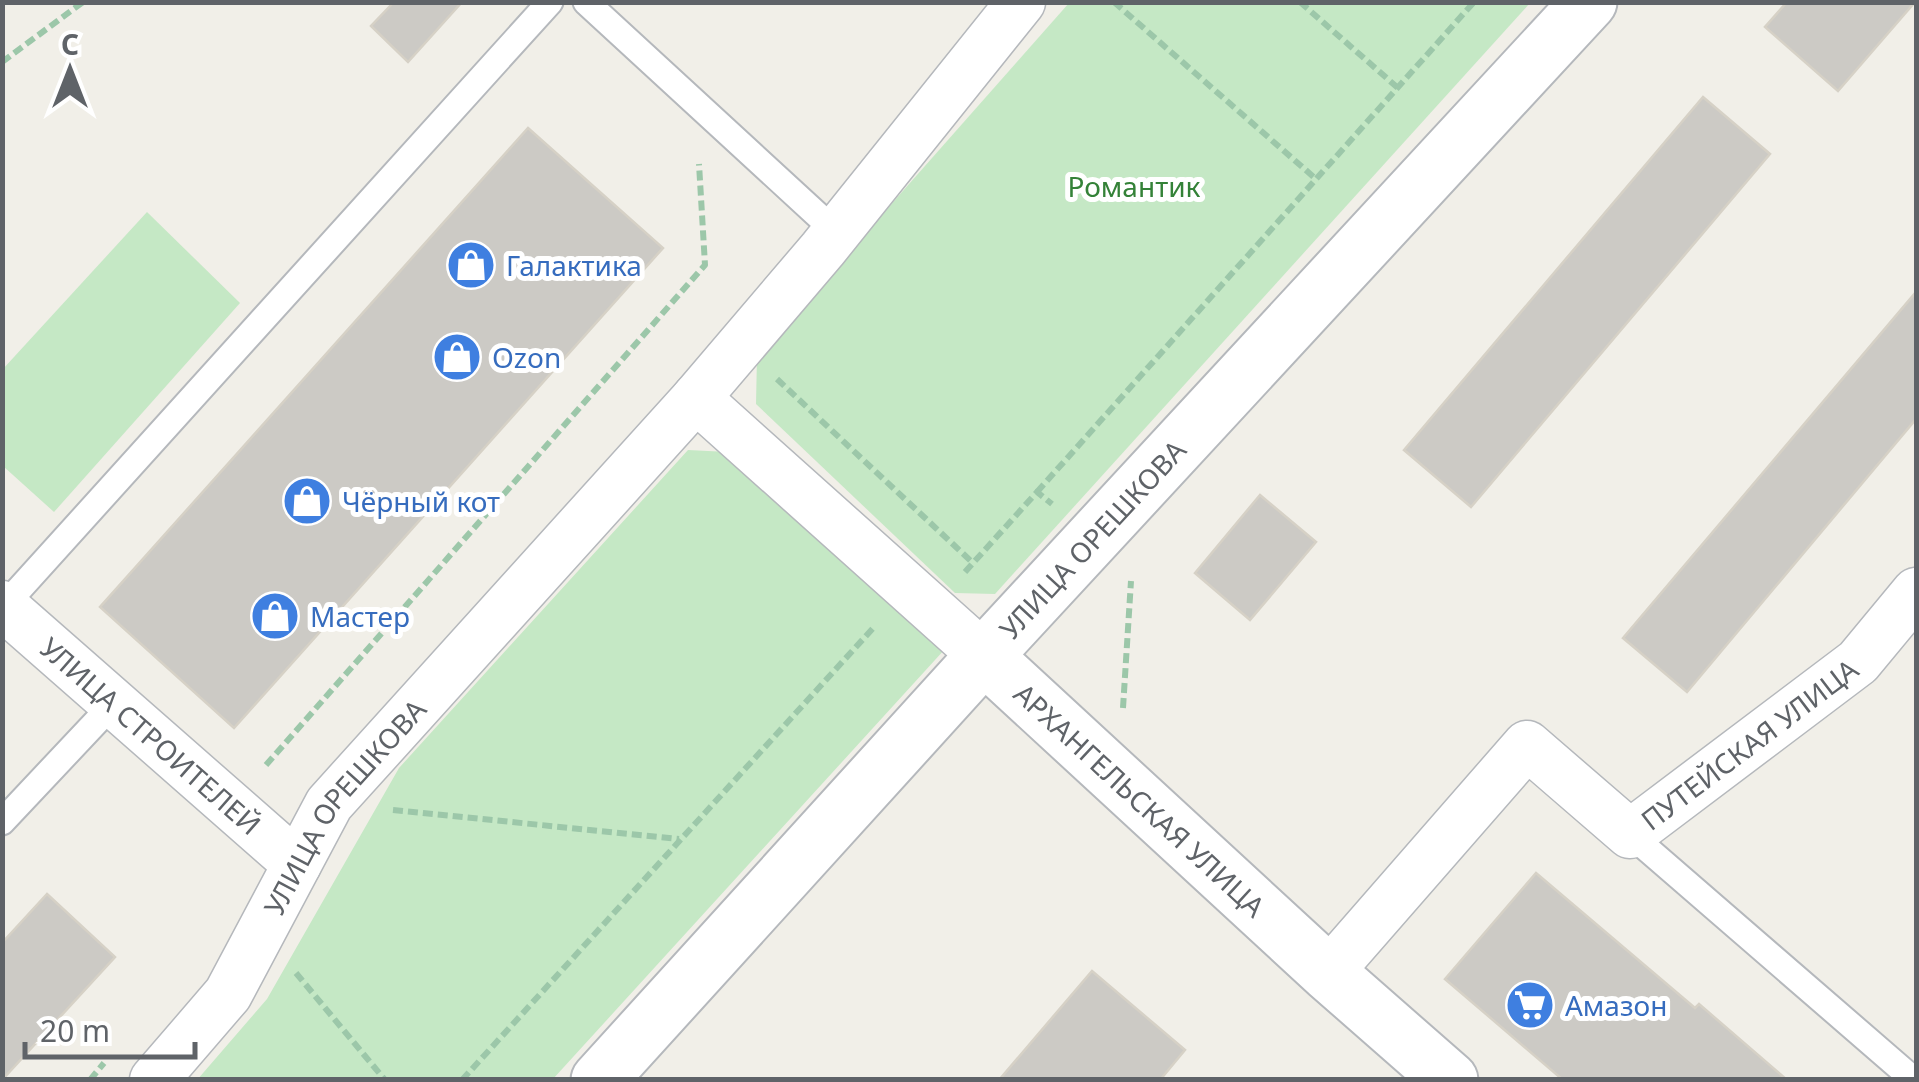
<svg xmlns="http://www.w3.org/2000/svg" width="1919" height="1082" viewBox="0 0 1919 1082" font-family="'Noto Sans',sans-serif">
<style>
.green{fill:#c5e8c5}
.building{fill:#cccac5;stroke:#d6d1c6;stroke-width:2.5}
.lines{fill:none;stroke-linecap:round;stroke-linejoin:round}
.service-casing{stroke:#b5b8bc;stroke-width:29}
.minor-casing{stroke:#b5b8bc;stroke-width:51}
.tertiary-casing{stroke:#b5b8bc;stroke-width:59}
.path{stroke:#9cc7a9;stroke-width:6;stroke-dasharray:10 5;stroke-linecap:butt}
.service{stroke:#fff;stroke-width:25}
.minor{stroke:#fff;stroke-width:48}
.tertiary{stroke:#fff;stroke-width:55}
.labels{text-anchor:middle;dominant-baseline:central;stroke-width:10;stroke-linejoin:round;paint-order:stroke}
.park-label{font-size:28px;fill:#348238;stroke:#fff}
.shop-label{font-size:28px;fill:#366cbe;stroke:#fff;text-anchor:start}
.street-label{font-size:28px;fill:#5f6368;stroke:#fff}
</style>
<rect width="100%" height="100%" fill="#f1efe8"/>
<g class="green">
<polygon points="1069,3 1530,3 995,594 955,593 756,404 757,356"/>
<polygon points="147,212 240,303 54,512 3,466 3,369"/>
<polygon points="688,450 728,452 945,649 553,1079 197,1080 267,999 399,768"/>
</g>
<g class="building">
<polygon points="394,2 462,2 408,62 371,26"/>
<polygon points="1787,2 1915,2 1838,91 1765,27"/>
<polygon points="1703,97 1770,154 1471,507 1404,450"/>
<polygon points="528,128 663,248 234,728 100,607"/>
<polygon points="1916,292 1916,419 1687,692 1623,638"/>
<polygon points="1260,495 1316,542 1250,620 1195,573"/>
<polygon points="1536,873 1695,1008 1699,1004 1787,1080 1563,1080 1445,979"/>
<polygon points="47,894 115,957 2,1080 2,943"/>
<polygon points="1092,971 1185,1050 1160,1080 999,1080"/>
</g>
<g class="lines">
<g class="service-casing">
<g id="service">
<polyline points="586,2 836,232"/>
<polyline points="4,606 550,2"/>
<polyline points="2,822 114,703"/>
<polyline points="1630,834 1914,1080"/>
</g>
</g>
<g class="minor-casing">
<g id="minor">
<polyline points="696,398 984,656"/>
<path id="s1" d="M2,605l295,259"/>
<path id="s2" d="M1328,973l199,-228 103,89 228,-172 58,-70"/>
<path id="s3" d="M154,1080l74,-86 101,-190 367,-406 127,-149 198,-247"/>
</g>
</g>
<g class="tertiary-casing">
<g id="tertiary">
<path id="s4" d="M984,656l344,317 122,107"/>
<path id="s5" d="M599,1080l385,-424 605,-654"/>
</g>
</g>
<g class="path">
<polyline points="1114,2 1316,179"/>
<polyline points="1300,2 1398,88"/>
<polyline points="2,62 83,2"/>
<polyline points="777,379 973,563"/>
<polyline points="1037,492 1474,2"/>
<polyline points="965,572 1037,492 1052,504"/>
<polyline points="1123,708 1131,581"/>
<polyline points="266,765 705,265 699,164"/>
<polyline points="393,810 679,839"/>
<polyline points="296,973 385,1080"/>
<polyline points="90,1080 104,1063"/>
<polyline points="462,1080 875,626"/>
</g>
<use href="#service" class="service"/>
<use href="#minor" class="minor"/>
<use href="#tertiary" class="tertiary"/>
</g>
<defs>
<g id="shop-disc" transform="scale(2.5)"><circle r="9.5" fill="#3f7fe0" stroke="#fff"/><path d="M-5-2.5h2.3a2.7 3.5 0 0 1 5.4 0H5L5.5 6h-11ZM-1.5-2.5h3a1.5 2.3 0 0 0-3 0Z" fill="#fff"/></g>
<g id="supermarket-disc" transform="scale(2.5)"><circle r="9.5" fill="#3f7fe0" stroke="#fff"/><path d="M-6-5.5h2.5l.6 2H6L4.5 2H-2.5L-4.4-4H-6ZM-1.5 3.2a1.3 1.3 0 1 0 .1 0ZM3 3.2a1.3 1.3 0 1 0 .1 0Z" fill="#fff"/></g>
</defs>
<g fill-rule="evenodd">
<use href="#shop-disc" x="471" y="265"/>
<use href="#shop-disc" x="457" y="357"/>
<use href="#shop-disc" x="307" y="501"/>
<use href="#shop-disc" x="275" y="616"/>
<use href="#supermarket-disc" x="1530" y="1005"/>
</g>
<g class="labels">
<g class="park-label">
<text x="1134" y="186">Романтик</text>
</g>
<g class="shop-label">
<text x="506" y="265">Галактика</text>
<text x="492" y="357">Ozon</text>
<text x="342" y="501">Чёрный кот</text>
<text x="310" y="616">Мастер</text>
<text x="1565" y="1005">Амазон</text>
</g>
<g class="street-label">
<text stroke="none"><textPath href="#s5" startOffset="732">УЛИЦА ОРЕШКОВА</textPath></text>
<text stroke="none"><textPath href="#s1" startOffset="198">УЛИЦА СТРОИТЕЛЕЙ</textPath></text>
<text stroke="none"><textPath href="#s2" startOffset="588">ПУТЕЙСКАЯ УЛИЦА</textPath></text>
<text stroke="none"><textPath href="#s4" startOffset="212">АРХАНГЕЛЬСКАЯ УЛИЦА</textPath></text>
<text stroke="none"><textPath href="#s3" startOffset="335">УЛИЦА ОРЕШКОВА</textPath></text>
</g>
</g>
<rect width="1919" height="1082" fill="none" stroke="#5f6368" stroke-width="10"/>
<g transform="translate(70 70)" stroke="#ffffff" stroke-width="8" paint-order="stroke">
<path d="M0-8L18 38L0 25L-18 38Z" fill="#5f6368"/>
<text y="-15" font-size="28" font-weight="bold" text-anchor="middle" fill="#5f6368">С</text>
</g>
<path d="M25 1042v15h170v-15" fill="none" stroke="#5f6368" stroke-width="5"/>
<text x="40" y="1042" font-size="30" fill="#5f6368" stroke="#ffffff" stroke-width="8" paint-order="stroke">20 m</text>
</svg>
